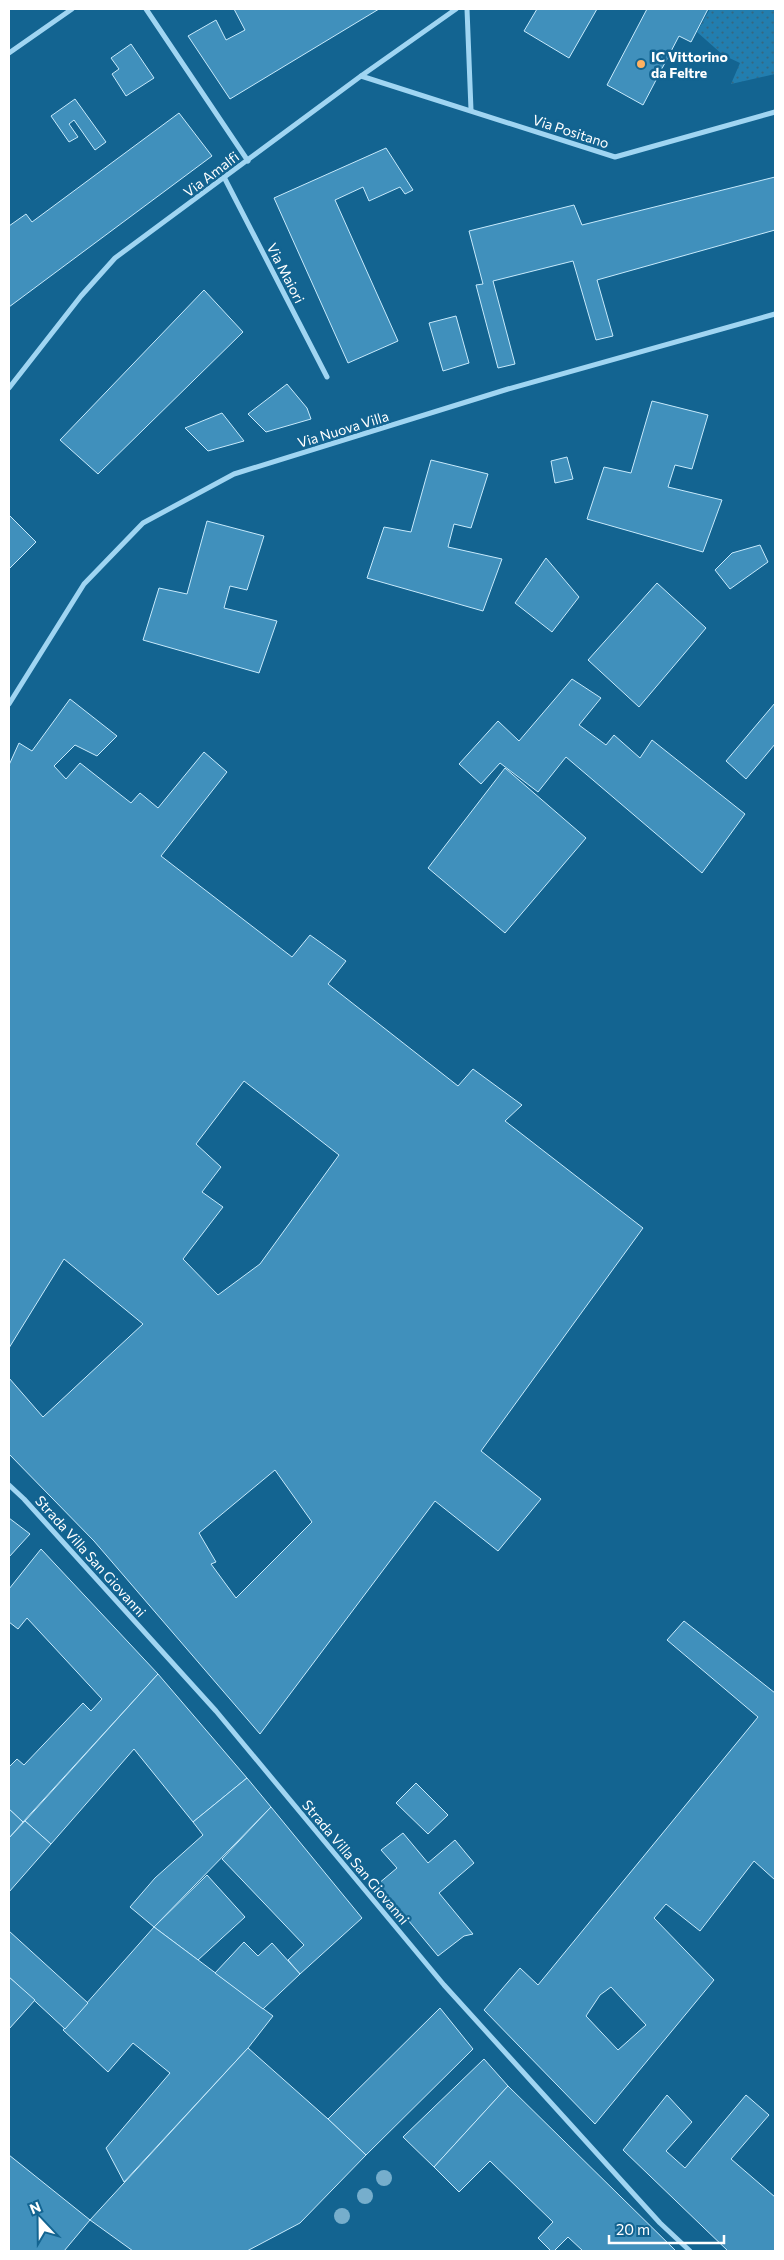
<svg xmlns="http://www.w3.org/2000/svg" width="784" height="2260" viewBox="0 0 784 2260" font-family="Commissioner,sans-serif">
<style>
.grass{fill:url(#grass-dots)}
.building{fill:#4090bc;stroke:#c7eafc;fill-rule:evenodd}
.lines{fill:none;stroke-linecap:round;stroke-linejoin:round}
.street{stroke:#a0d5f2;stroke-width:5}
.tree{fill:#76aecc}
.poi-dot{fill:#ffb161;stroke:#136491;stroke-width:2}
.labels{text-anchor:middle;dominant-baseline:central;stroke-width:5;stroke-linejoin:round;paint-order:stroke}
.poi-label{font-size:14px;font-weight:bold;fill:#fff;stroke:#136491;text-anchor:start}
.street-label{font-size:14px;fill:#fff;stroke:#136491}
</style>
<defs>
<pattern id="grass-dots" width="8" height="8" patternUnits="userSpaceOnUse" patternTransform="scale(1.25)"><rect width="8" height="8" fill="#227eaf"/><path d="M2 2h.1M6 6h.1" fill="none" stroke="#356882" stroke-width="1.8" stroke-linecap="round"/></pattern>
</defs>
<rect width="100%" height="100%" fill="#136491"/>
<polygon class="grass" points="710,9 775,9 775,74 731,84 740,63 723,55 697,32"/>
<g class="building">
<polygon points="234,9 379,9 230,99 188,36 216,20 226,40 245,30"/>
<polygon points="537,9 597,9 569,58 524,31"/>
<polygon points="647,9 708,9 691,42 679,36 643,105 607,85"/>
<polygon points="131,44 154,78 126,96 112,74 119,69 111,58"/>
<polygon points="75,99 106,142 95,150 74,120 69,124 78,137 69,142 51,116"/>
<polygon points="179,113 212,156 9,307 9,226 26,214 32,222"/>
<polygon points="386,148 413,190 405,194 400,187 369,201 363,187 335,200 398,341 348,363 274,198"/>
<polygon points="775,177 775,230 597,280 613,336 596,340 573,261 493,281 515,364 498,368 476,285 483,284 469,231 574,205 582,225"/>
<polygon points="204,290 243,332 98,474 60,440"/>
<polygon points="456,316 469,363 443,371 429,323"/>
<polygon points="287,384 307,408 311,419 266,432 248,414"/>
<polygon points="652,401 708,415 692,469 675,465 668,487 722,500 703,552 587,519 604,467 631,473"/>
<polygon points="222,413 244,441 208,451 185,428"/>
<polygon points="567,457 573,479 555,483 551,461"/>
<polygon points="431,460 488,474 471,528 454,524 448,547 502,559 483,611 367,578 384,527 411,532"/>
<polygon points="9,515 36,542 9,569"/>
<polygon points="207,521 264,536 247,590 230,586 224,608 277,621 259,673 143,640 159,588 187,594"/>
<polygon points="760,545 768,562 730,589 715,570 732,553"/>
<polygon points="546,558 579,597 552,632 515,603"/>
<polygon points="657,583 706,628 639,707 588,660"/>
<polygon points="572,679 601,698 579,725 606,745 614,735 640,758 652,740 745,814 702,873 566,757 538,792 500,763 481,784 459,764 498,721 519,741"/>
<path d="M70,699l47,37 -20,20 -22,-11 -21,21 12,13 14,-16 51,40 9,-10 18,15 46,-56 23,20 -66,84 131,101 18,-22 36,26 -18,23 130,102 15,-17 49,36 -17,16 138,107 -162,223 60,48 -43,52 -63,-50 -175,233 -166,-193 -85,-87v-76l34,39 100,-93 -79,-65 -55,89v-583l10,-22 13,8zM244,1081l95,74 -79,109 -42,31 -35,-36 40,-52 -21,-15 19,-25 -25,-23zM275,1470l37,52 -76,76 -25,-34 5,-2 -17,-29z"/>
<polygon points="775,703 775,744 746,779 726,761"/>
<polygon points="505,768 586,838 505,933 428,868"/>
<polygon points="9,1518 30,1534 9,1557"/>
<polygon points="41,1549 158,1674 23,1822 9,1809 9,1767 17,1759 24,1765 83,1703 91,1711 102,1699 27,1618 18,1629 9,1622 9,1589"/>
<path d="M684,1621l91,72v187l-21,-19 -54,70 -34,-27 -12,14 60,62 -119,144 -111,-114 36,-42 18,17 220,-268 -91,-77zM611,1987l35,38 -28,25 -32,-34 14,-21z"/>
<polygon points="158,1674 247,1778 193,1822 134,1749 51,1844 25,1821"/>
<polygon points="247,1778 271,1807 154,1927 130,1907 155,1878 203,1835 193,1822"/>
<polygon points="416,1783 448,1815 428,1834 396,1803"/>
<polygon points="271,1807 362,1918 300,1974 288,1960 304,1945 222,1859"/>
<polygon points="9,1809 23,1822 9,1838"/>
<polygon points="25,1821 51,1844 9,1892 9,1838"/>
<polygon points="403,1833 428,1863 455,1840 474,1863 439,1893 473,1934 464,1936 438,1956 378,1884 397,1868 381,1850"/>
<polygon points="207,1875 245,1917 198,1960 154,1927"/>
<polygon points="154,1927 273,2016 248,2048 124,2182 106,2148 170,2073 133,2043 108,2072 63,2030"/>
<polygon points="9,1931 88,2003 65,2029 9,1977"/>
<polygon points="244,1942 258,1956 272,1943 300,1974 263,2009 215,1973"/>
<polygon points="9,1977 35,2000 9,2029"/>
<polygon points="440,2008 473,2049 366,2155 328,2119"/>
<polygon points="248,2048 328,2119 366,2155 300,2223 247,2251 133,2251 90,2220"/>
<polygon points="484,2059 508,2086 434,2167 403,2137"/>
<polygon points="508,2086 676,2251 583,2251 568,2237 554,2251 551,2251 538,2238 553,2222 490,2161 459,2192 434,2167"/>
<polygon points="667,2095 692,2122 666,2151 685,2168 746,2095 769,2115 731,2159 775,2197 775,2251 728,2251 623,2150"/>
<polygon points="9,2155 90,2220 64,2251 9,2251"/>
</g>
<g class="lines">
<g class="street">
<polyline points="146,9 248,161"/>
<polyline points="467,9 471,110"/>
<polyline points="9,53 72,9"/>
<polyline points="361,76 615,157 775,112"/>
<polyline points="225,179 327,377"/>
<polyline points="9,388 81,296 115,258 361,76 456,9"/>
<polyline points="9,704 84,584 143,523 234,474 508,389 775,314"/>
<polyline points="9,1485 24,1499 216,1711 444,1985 660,2223 690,2251"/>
</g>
</g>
<g class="tree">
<circle cx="384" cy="2178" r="8"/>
<circle cx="365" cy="2196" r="8"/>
<circle cx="342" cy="2216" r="8"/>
</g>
<circle class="poi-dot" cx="641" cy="64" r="5"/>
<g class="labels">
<g class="poi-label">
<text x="651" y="56">IC Vittorino<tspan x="651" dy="16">da Feltre</tspan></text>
</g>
<g class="street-label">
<text transform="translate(571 131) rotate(18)">Via Positano</text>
<text transform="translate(211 174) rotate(-37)">Via Amalfi</text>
<text transform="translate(286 273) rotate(63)">Via Maiori</text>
<text transform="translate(343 429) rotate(-17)">Via Nuova Villa</text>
<text transform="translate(91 1556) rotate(48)">Strada Villa San Giovanni</text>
<text transform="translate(356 1862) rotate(50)">Strada Villa San Giovanni</text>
</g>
</g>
<rect width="784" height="2260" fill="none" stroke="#ffffff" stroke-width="20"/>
<g transform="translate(40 2220) rotate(338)" stroke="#136491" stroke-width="4" paint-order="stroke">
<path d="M0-4L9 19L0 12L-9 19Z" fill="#ffffff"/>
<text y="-8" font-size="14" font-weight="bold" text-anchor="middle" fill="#ffffff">N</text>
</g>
<path d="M609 2235v8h115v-8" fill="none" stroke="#ffffff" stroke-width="2.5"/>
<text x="616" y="2235" font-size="15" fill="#ffffff" stroke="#136491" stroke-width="4" paint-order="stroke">20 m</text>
</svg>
